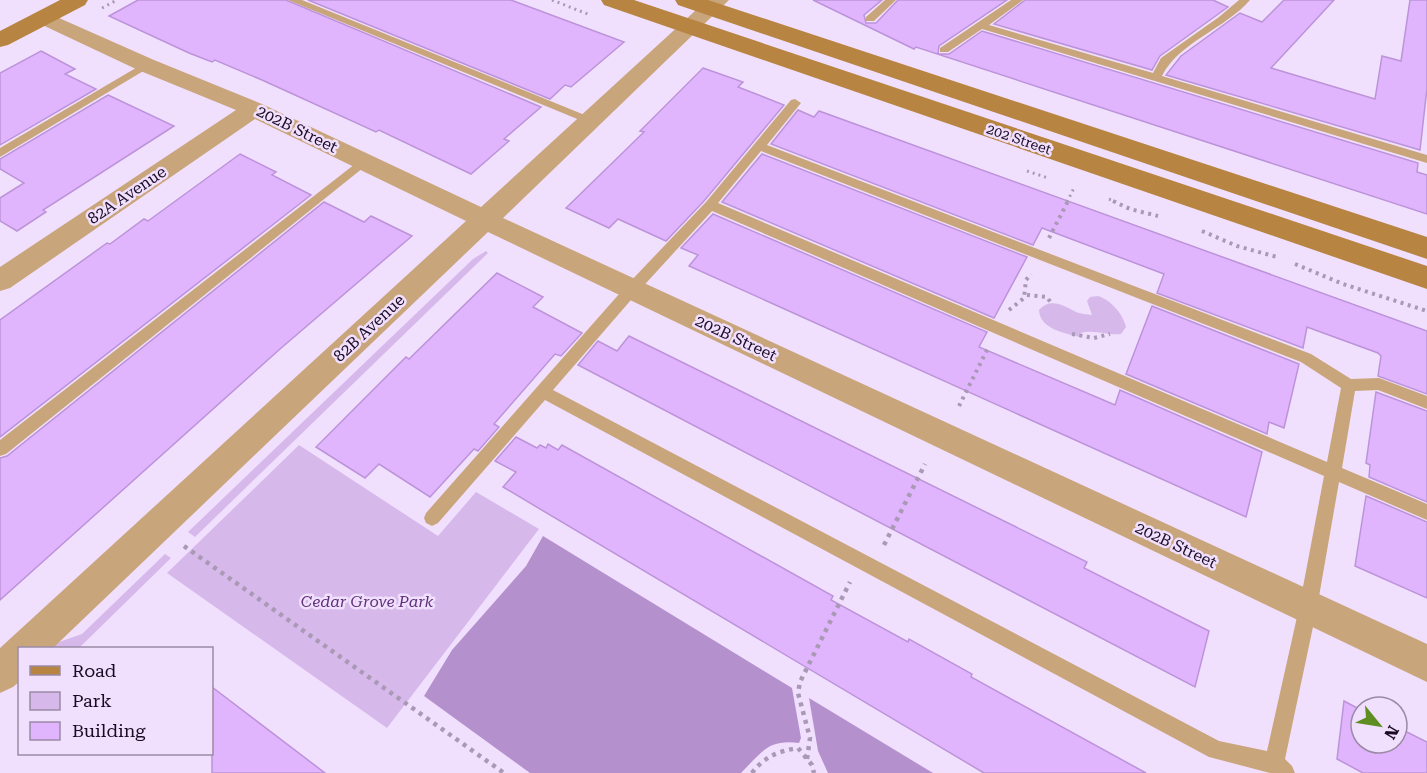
<svg xmlns="http://www.w3.org/2000/svg" width="1427" height="773" viewBox="0 0 1427 773" font-family="'Roboto Serif',serif">
<style>
.green{fill:#d6b8eb}
.forest{fill:#b491cd}
.building{fill:#e0b5fe;stroke:#bc93d9;stroke-width:1.5}
.lines{fill:none;stroke-linecap:round;stroke-linejoin:round}
.path-far2{stroke:#a999b5;stroke-width:3;stroke-dasharray:2 4;stroke-linecap:butt}
.path-far1{stroke:#a999b5;stroke-width:4;stroke-dasharray:3 4.5;stroke-linecap:butt}
.path{stroke:#a999b5;stroke-width:4.5;stroke-dasharray:4 5;stroke-linecap:butt}
.lane{fill:#c9a57c;fill-rule:evenodd}
.street{fill:#c9a57c;fill-rule:evenodd}
.secondary{fill:#b88442;fill-rule:evenodd}
.labels{text-anchor:middle;dominant-baseline:central;stroke-width:5;stroke-linejoin:round;paint-order:stroke}
.far-street-label{font-size:14px;fill:#1a0a24;stroke:#f1e0fd}
.street-label{font-size:16px;fill:#1a0a24;stroke:#f1e0fd}
.park-label{font-size:16px;font-style:italic;fill:#5f317a;stroke:#f1e0fd}
</style>
<rect width="100%" height="100%" fill="#f1e0fd"/>
<g class="green">
<polygon points="486,251 488,253 195,537 188,532 473,259"/>
<path d="M1098,296c13,4 25,18 28,31l-5,7c-13,2 -25,-5 -41,-1v4c-16,-4 -40,-8 -41,-27 12,-13 25,-4 37,2 5,2 11,2 16,3l-5,-14 3,-4z"/>
<polygon points="299,445 438,536 476,492 539,529 387,728 167,573"/>
<polygon points="165,554 171,558 79,648 51,648 59,642 82,634"/>
</g>
<g class="forest">
<path d="M543,536l249,152 9,50 -2,5c-31,-4 -37,9 -58,30h-211l-106,-77 28,-46 74,-84z"/>
<polygon points="809,698 933,773 828,773 818,751"/>
</g>
<g class="building">
<polygon points="138,0 286,0 541,107 504,139 509,141 471,174 379,130 376,132 262,80 215,60 212,62 189,53 109,16"/>
<polygon points="308,0 511,0 624,42 571,87 565,85 550,99"/>
<polygon points="813,0 882,0 864,15 866,23 876,23 898,0 1007,0 939,46 938,54 949,54 982,31 1418,163 1417,172 1427,175 1427,214 916,47 914,49"/>
<polygon points="1025,0 1213,0 1228,7 1160,56 1152,70 994,24"/>
<polygon points="1284,0 1334,0 1271,68 1375,99 1382,56 1401,61 1410,0 1427,0 1427,88 1420,150 1166,75 1181,56 1240,13 1262,22"/>
<polygon points="41,51 75,69 65,74 96,89 0,145 0,73"/>
<polygon points="703,68 743,82 738,87 784,105 704,201 666,241 618,219 609,228 566,208 644,132 640,131"/>
<polygon points="108,95 174,126 43,210 46,212 17,231 0,221 0,198 24,183 0,169 0,159"/>
<polygon points="798,110 814,117 819,111 1427,331 1427,394 1378,376 1381,356 1378,353 1307,327 1303,348 1157,293 1164,274 1042,228 1033,245 771,144"/>
<polygon points="240,154 276,172 272,175 311,195 0,437 0,320 107,243 110,244 144,219 148,221"/>
<polygon points="762,154 1027,257 994,318 722,202"/>
<polygon points="324,202 364,222 371,216 412,236 280,349 0,600 0,458 7,456"/>
<polygon points="713,214 987,332 979,347 1115,405 1120,390 1262,452 1246,517 689,266 698,255 681,248"/>
<polygon points="497,273 543,297 533,307 582,333 561,356 555,354 494,424 499,427 478,451 474,449 430,497 379,464 365,478 316,447 406,357 409,359"/>
<polygon points="1152,306 1299,364 1284,428 1269,422 1267,434 1126,374"/>
<polygon points="629,336 1087,562 1084,568 1209,631 1195,687 578,365 598,341 617,351"/>
<polygon points="1376,392 1427,411 1427,502 1369,477 1370,465 1366,463"/>
<polygon points="516,437 537,448 540,445 546,448 548,444 558,450 562,445 833,596 831,600 908,642 909,639 972,674 971,677 1146,773 984,773 503,487 516,472 495,461"/>
<polygon points="1366,496 1427,522 1427,598 1355,566"/>
<polygon points="212,687 325,773 212,773"/>
<polygon points="1344,701 1361,710 1361,743 1397,743 1397,727 1427,742 1427,773 1363,773 1337,759"/>
</g>
<g class="lines">
<g class="path-far2">
<polyline points="552,0 590,15"/>
<polyline points="102,8 117,0"/>
<polyline points="1027,171 1048,178"/>
<polyline points="1109,199 1116,202"/>
<polyline points="1067,202 1075,186"/>
</g>
<g class="path-far1">
<polyline points="1113,201 1130,209 1158,216"/>
<polyline points="1202,231 1237,246 1277,257"/>
<polyline points="1049,238 1068,201"/>
<polyline points="1295,264 1343,284 1427,311"/>
<polyline points="1027,295 1047,297 1051,303"/>
<polyline points="1009,310 1024,298 1026,280 1031,274"/>
<polyline points="1072,334 1094,338 1110,334"/>
<polyline points="959,406 988,348"/>
</g>
<g class="path">
<polyline points="884,545 925,464"/>
<polyline points="184,546 504,773"/>
<polyline points="807,759 810,738 798,693 800,682 850,582"/>
<path d="M752,773c12,-16 26,-22 46,-25l14,17 2,8"/>
</g>
<g class="lane">
<polygon points="288,0 302,0 597,120 595,123 587,123"/>
<polygon points="885,0 896,0 874,21 866,21 866,17"/>
<path d="M1011,0h12l-34,25 164,48 8,-15 58,-41 20,-17h11c-25,29 -71,42 -88,76l265,79v8l-445,-134 -34,23h-8v-4z"/>
<polygon points="146,62 150,63 150,67 0,157 0,148"/>
<path d="M795,99l6,4 -34,42 544,209 40,25 28,-1 48,18v13l-49,-19 -23,1 -13,77 85,36v16l-88,-38 -22,126 -32,151 7,7 3,7h-25l-61,-16 -664,-357 -107,123 -6,3 -6,-3 -2,-5 2,-5 201,-228 79,-83 85,-102zM761,151l540,211 40,26 -14,74 -609,-259zM712,211l612,265 -25,132 -32,143 -48,-10 -666,-351 84,-97z"/>
<polygon points="364,157 368,158 368,164 6,454 0,456 0,440"/>
</g>
<polygon class="street" points="707,0 729,0 503,218 1427,644 1427,682 488,232 53,648 20,648 20,681 13,687 0,693 0,648 466,221 255,119 10,288 0,291 0,267 236,110 138,70 36,22 33,18 36,14 43,12 50,14 154,60 262,104 481,207"/>
<g class="secondary">
<polygon points="60,0 88,0 85,5 8,45 0,47 0,31"/>
<polygon points="601,0 634,0 1427,266 1427,289 604,5"/>
<polygon points="675,0 708,0 1427,237 1427,259 678,5"/>
</g>
</g>
<g class="labels">
<g class="far-street-label">
<text transform="translate(1019 139) rotate(19)">202 Street</text>
</g>
<g class="street-label">
<text transform="translate(297 129) rotate(26)">202B Street</text>
<text transform="translate(127 195) rotate(-34)">82A Avenue</text>
<text transform="translate(369 328) rotate(-43)">82B Avenue</text>
<text transform="translate(736 338) rotate(25)">202B Street</text>
<text transform="translate(1176 545) rotate(25)">202B Street</text>
</g>
<g class="park-label">
<text x="367" y="601">Cedar Grove Park</text>
</g>
</g>
<rect x="18" y="647" width="195" height="108" fill="#f1e0fd" stroke="#9b8aa6" stroke-width="1.5"/>
<rect x="30" y="666" width="30" height="9" fill="#b88442" stroke="#9b8aa6" stroke-width="1.5"/>
<text x="72" y="677" font-size="18" fill="#1a0a24">Road</text>
<rect x="30" y="692" width="30" height="18" fill="#d6b8eb" stroke="#9b8aa6" stroke-width="1.5"/>
<text x="72" y="707" font-size="18" fill="#1a0a24">Park</text>
<rect x="30" y="722" width="30" height="18" fill="#e0b5fe" stroke="#9b8aa6" stroke-width="1.5"/>
<text x="72" y="737" font-size="18" fill="#1a0a24">Building</text>
<g transform="translate(1379 725) rotate(120)"><circle r="28" fill="#f1e0fd" stroke="#9b8aa6" stroke-width="1.5"/>
<path d="M0-4.5L10 22L0 15L-10 22Z" fill="#5e8e22"/>
<text y="-9" font-size="16" font-weight="bold" text-anchor="middle" fill="#1a0a24">N</text>
</g>
</svg>
